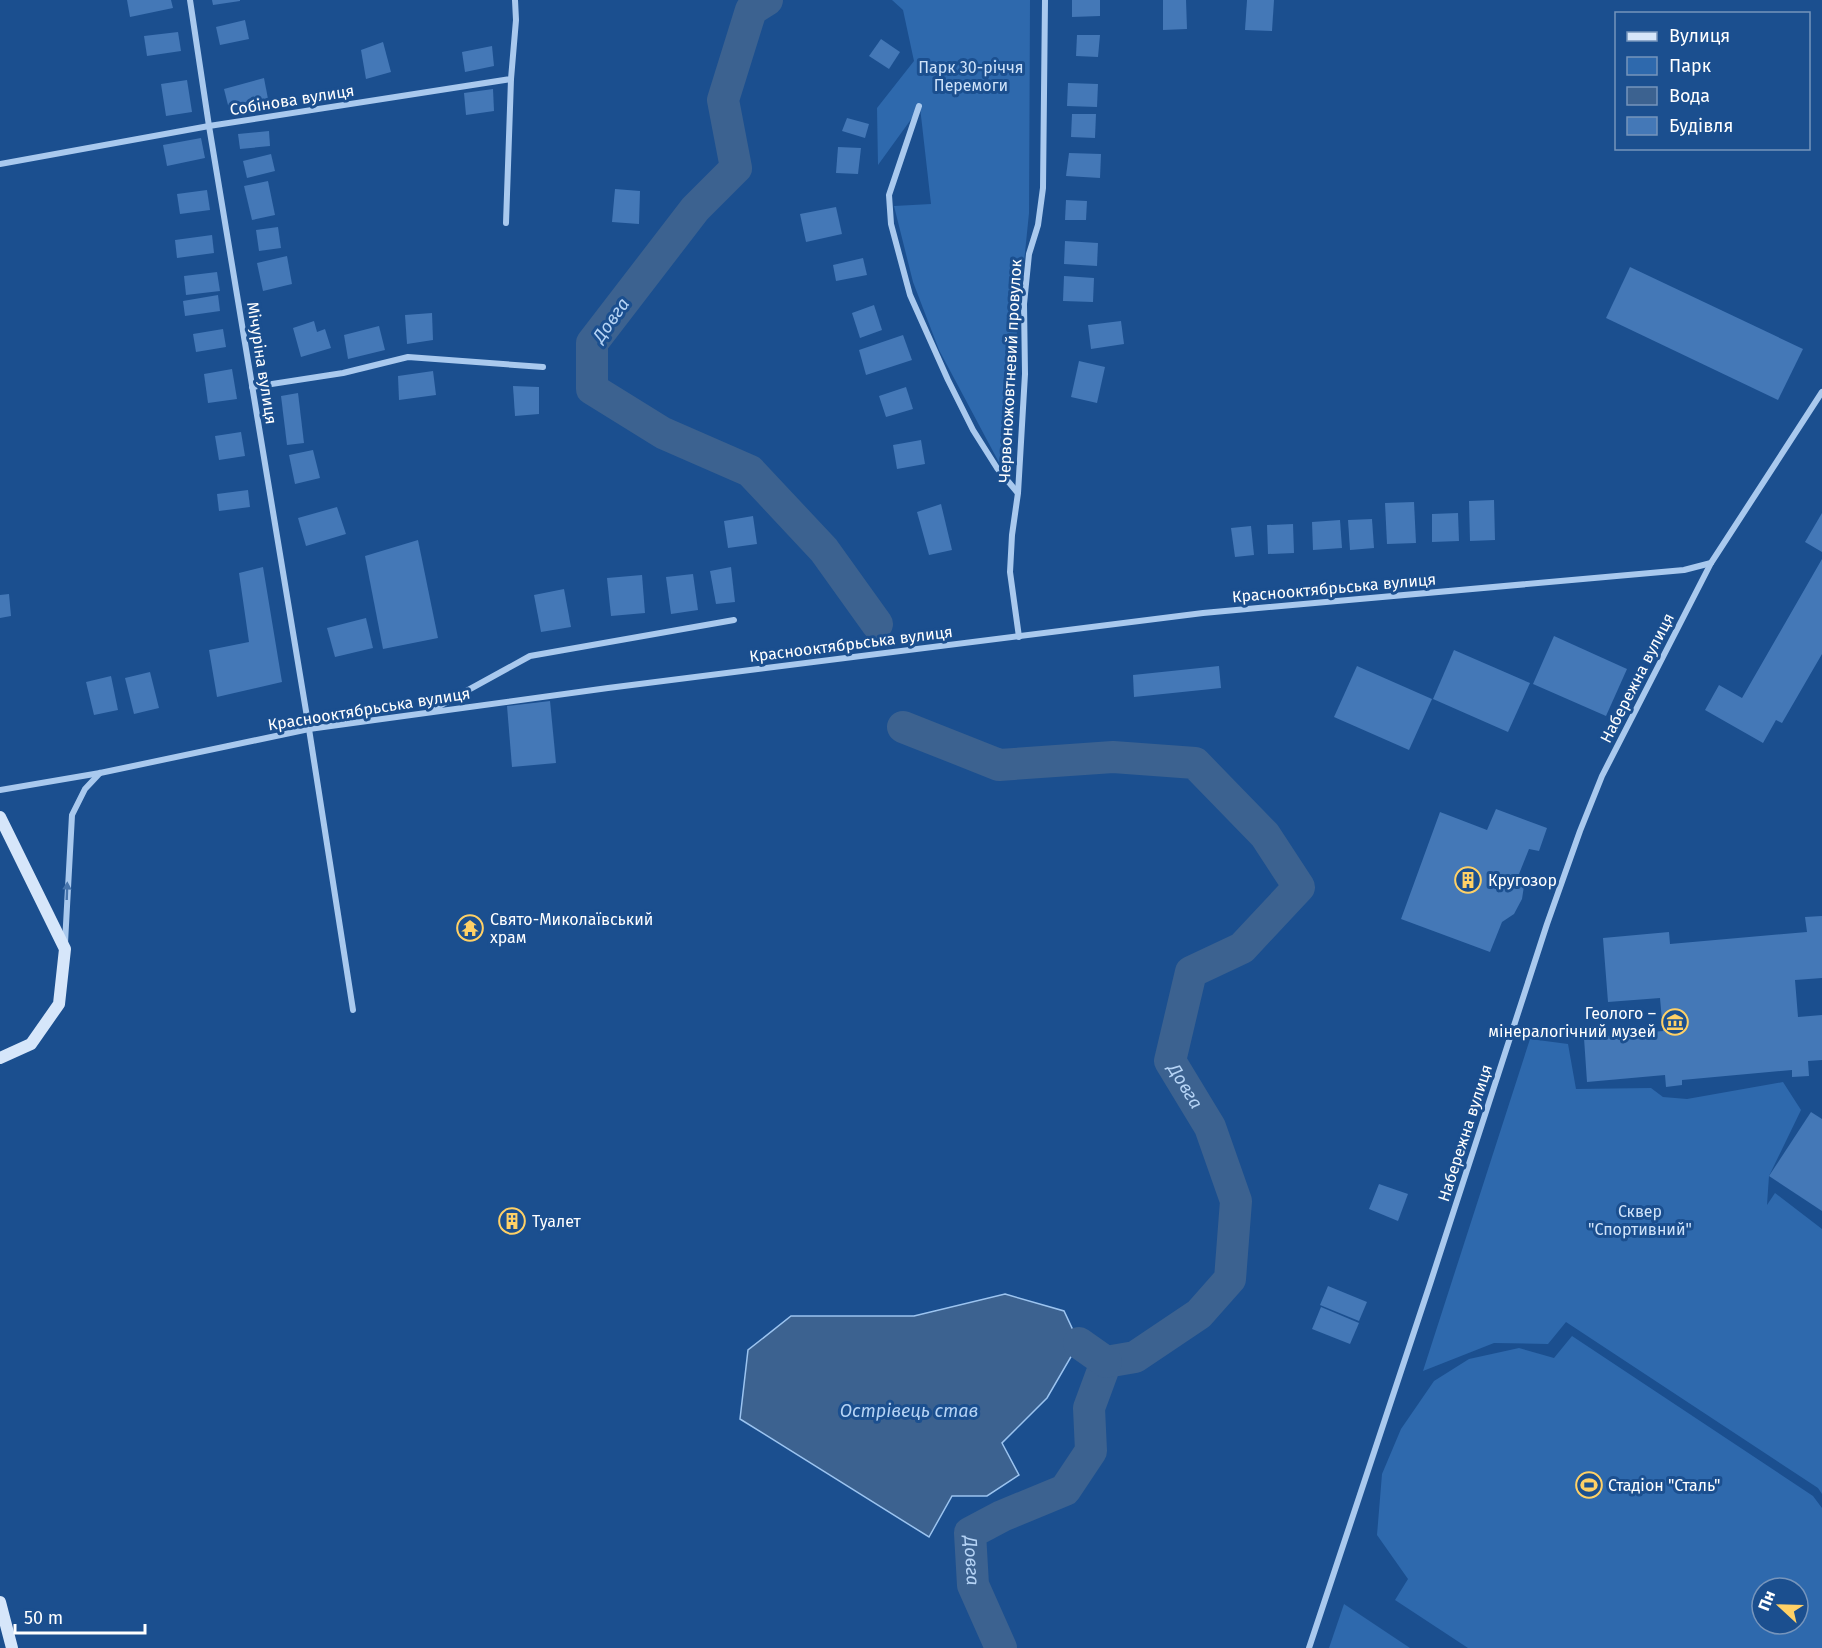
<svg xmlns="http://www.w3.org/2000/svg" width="1822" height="1648" viewBox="0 0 1822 1648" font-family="'Fira Sans',sans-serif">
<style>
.green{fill:#2e69ad;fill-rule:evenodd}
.water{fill:#3c6290;stroke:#9cc4f0;stroke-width:1.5}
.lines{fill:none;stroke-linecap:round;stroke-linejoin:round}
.river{stroke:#3c6290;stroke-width:32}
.building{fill:#4478b7}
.street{stroke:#a9c9ee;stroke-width:6}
.secondary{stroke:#d6e6fa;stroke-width:12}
.oneway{fill:#4674ac}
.labels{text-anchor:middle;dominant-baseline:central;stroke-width:6;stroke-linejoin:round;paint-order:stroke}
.park-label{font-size:16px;fill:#cfe3fa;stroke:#1b4f8f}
.street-label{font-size:16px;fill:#fff;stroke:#1b4f8f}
.poi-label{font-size:16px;fill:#fff;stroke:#1b4f8f;text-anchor:start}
.water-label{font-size:18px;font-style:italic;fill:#b5d3f5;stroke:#1b4f8f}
</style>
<rect width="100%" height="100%" fill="#1b4f8f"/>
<g class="green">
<polygon points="892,0 1030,0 1029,213 1003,470 939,350 913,282 894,206 931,204 920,107 878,165 877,108 914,61 903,10"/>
<polygon points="1530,1039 1568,1044 1576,1089 1651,1088 1663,1097 1687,1099 1783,1082 1801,1110 1769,1176 1767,1205 1775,1193 1822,1229 1822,1494 1818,1488 1566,1322 1548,1344 1494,1343 1423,1371"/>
<path d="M1572,1336l241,160 9,12v140h-354l-73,-48 13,-21 -31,-44 5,-61 19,-45 33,-48 35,-22 50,-11 35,10zM1762,1588h36v36h-36z"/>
<polygon points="1344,1604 1410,1648 1329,1648"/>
</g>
<polygon class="water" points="1005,1294 1064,1311 1079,1343 1047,1398 1002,1443 1019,1475 987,1496 952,1496 929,1537 740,1419 748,1350 791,1316 914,1316"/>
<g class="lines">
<g class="river">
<polyline points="767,0 751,10 723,100 736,168 695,209 592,343 592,389 663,433 750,471 824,550 877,624"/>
<path id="s1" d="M903,727l96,38 114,-8 82,6 70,72 34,52 -57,61 -51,24 -21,89 40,66 26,74 -6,78 -31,35 -64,43 -29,5 -17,46 2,43 -26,39 -63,26 -32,17 3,52 28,63"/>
<polyline points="1079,1343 1106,1362"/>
</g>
</g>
<g class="building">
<polygon points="127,0 171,0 173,8 130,17"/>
<polygon points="212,0 240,0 240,1 213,5"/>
<polygon points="1072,0 1100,0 1100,16 1072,17"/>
<polygon points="1163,0 1186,0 1187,29 1163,30"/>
<polygon points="1247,0 1274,0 1272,31 1245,30"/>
<polygon points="245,20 249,39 220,45 216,27"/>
<polygon points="178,32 181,51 147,56 144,36"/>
<polygon points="1077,35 1100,35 1098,57 1076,56"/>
<polygon points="881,39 900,52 889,69 869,56"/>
<polygon points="383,42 391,72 366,79 361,50"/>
<polygon points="492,46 494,66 465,72 462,52"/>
<polygon points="264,78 268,99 229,109 224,89"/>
<polygon points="187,80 192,112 166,116 161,84"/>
<polygon points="1068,83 1098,84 1097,107 1067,106"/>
<polygon points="493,89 494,111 466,115 464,93"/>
<polygon points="1072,114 1096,114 1095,138 1071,137"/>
<polygon points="847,118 869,124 865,138 842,131"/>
<polygon points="269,131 270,146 240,149 238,134"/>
<polygon points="201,138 205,158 167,166 163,145"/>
<polygon points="838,147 861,148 858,174 836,173"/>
<polygon points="1069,153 1101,154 1100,178 1066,176"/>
<polygon points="271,154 275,171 247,178 243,161"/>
<polygon points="268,181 275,215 252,220 244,186"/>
<polygon points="615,189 640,191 639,224 612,222"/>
<polygon points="207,190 210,210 180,214 177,194"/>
<polygon points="1066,200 1087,201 1086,220 1065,220"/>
<polygon points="836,207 842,234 806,242 800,214"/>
<polygon points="278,227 281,248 259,251 256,230"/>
<polygon points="212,235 214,253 177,258 175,240"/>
<polygon points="1065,241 1098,243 1097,266 1064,264"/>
<polygon points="287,256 292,284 263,291 257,263"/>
<polygon points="863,258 867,275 836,281 833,265"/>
<polygon points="1630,267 1803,349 1778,400 1606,318"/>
<polygon points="217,272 220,291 186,295 184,276"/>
<polygon points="1064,276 1094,278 1093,302 1063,301"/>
<polygon points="218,295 220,311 185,316 183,301"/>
<polygon points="874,305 882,330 860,338 852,313"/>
<polygon points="432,313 433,340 407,344 405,315"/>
<polygon points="314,321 317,332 325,329 331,348 301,357 293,328"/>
<polygon points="1121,321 1124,344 1091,349 1088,325"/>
<polygon points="379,326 385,350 348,359 344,335"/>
<polygon points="223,329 226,347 196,352 193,334"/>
<polygon points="903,335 912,360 866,375 859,350"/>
<polygon points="1079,361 1105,367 1097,403 1071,397"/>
<polygon points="232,369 237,399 208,403 204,374"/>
<polygon points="433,371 436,395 399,400 398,376"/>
<polygon points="513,386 539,387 539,414 515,416"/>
<polygon points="906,387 913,409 886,417 879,396"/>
<polygon points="298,393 304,443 287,445 281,396"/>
<polygon points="241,432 245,456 219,460 215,436"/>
<polygon points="921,440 925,464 897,469 893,445"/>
<polygon points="313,450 320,478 295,484 289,455"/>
<polygon points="248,490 250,507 219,511 217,494"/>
<polygon points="1494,500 1495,540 1470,541 1469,501"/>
<polygon points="1414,502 1416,543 1387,544 1385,503"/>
<polygon points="941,504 952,550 929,555 917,512"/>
<polygon points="337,507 346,534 306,546 298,518"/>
<polygon points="1458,513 1459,541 1432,542 1432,514"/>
<polygon points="1822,513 1822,552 1805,542"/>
<polygon points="753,516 757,544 728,548 724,521"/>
<polygon points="1372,519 1374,548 1350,550 1348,520"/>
<polygon points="1340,520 1342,548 1313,550 1312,522"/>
<polygon points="1293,524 1294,553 1268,554 1267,525"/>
<polygon points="1251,526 1254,555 1235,557 1231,528"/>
<polygon points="418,540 438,638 383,649 365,556"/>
<polygon points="1822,559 1822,654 1782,723 1776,720 1763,743 1705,710 1719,685 1742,698"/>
<polygon points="263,567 282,682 217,697 209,650 249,642 239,573"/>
<polygon points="731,567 735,602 716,604 710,571"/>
<polygon points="693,574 698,610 671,614 666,577"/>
<polygon points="642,575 645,613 611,616 607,578"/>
<polygon points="564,589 571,627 541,632 534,595"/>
<polygon points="9,594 11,616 0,618 0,595"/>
<polygon points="366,618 373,648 335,657 327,628"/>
<polygon points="1554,636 1627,669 1606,716 1533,684"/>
<polygon points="1454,650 1530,683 1508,732 1433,699"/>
<polygon points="1219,666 1221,688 1134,697 1133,675"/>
<polygon points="1357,666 1432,699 1409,750 1334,717"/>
<polygon points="150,672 159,708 134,714 125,678"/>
<polygon points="111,676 118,710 94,715 86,682"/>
<polygon points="550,701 556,763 512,767 507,706"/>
<polygon points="1496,809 1547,828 1539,851 1529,849 1519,874 1524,886 1522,899 1514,914 1502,922 1490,952 1401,919 1440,812 1487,830"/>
<polygon points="1822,916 1822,978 1795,980 1798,1017 1822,1015 1822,1060 1808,1061 1809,1076 1792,1077 1792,1070 1682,1080 1682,1085 1666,1087 1665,1075 1587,1082 1584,1038 1663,1031 1660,998 1608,1002 1603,938 1669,932 1670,944 1807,932 1805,917"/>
<polygon points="1811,1112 1822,1119 1822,1211 1769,1176"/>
<polygon points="1379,1184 1408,1194 1398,1221 1369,1209"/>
<polygon points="509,1214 516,1215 515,1229 507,1228"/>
<polygon points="1328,1286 1367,1302 1359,1321 1320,1305"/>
<polygon points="1321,1307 1359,1323 1350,1344 1312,1329"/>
</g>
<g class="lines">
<g class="street">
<polyline points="190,0 209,126 309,729 353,1010"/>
<polyline points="919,106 889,195 891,224 910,295 948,380 973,430 997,468 1017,492"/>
<polyline points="0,164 209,126 511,79 516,20 515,0"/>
<polyline points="506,223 511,79"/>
<polyline points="252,387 343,373 408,357 543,367"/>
<polyline points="1019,637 1010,572 1012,535 1018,493 1025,374 1024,304 1029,254 1038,225 1043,188 1045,0"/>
<polyline points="430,711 530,656 734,620"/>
<polyline points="0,790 100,773 309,729 608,688 1203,613 1684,570 1711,563"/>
<polyline points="65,943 72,815 85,789 100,773"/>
<polyline points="1309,1648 1430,1284 1547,924 1580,831 1602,776 1711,563 1822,392"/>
</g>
<g class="secondary">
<polyline points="0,817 65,949 59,1004 31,1044 0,1058"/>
<polyline points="0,1602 12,1648"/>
</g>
</g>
<defs><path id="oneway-solid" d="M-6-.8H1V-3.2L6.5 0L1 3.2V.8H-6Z" transform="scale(1.5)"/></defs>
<use class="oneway" href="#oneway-solid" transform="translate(67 891) rotate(-88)"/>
<defs>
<g id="building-ring" transform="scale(1.35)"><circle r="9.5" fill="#1b4f8f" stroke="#ffd166" stroke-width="1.5"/><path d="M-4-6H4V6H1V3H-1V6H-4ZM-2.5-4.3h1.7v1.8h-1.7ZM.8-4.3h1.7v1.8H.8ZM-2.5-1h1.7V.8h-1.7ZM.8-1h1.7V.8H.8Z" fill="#ffd166"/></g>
<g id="temple-ring" transform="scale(1.35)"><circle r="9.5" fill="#1b4f8f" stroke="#ffd166" stroke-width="1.5"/><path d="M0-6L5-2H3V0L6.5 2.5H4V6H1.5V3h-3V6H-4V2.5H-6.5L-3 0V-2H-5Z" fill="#ffd166"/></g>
<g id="museum-ring" transform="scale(1.35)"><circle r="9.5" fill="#1b4f8f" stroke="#ffd166" stroke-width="1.5"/><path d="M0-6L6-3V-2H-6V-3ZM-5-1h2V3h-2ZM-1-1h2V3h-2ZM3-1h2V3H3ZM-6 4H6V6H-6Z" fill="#ffd166"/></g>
<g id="stadium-ring" transform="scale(1.35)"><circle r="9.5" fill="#1b4f8f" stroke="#ffd166" stroke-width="1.5"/><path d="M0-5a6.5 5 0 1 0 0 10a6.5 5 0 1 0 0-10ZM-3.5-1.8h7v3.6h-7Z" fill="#ffd166"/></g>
</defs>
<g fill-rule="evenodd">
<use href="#building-ring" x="1468" y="880"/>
<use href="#temple-ring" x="470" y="928"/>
<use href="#museum-ring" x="1675" y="1022"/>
<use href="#building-ring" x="512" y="1221"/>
<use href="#stadium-ring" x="1589" y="1485"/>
</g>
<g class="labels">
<g class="park-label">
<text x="971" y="67">Парк 30-річчя<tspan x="971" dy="18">Перемоги</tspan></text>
<text x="1640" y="1211">Сквер<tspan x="1640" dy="18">"Спортивний"</tspan></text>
</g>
<g class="street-label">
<text transform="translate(292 100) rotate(-9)">Собінова вулиця</text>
<text transform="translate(262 363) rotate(81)">Мічуріна вулиця</text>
<text transform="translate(1010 371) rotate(-87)">Червоножовтневий провулок</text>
<text transform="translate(1334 588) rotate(-5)">Краснооктябрьська вулиця</text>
<text transform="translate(851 644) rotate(-7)">Краснооктябрьська вулиця</text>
<text transform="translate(1637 678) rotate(-63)">Набережна вулиця</text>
<text transform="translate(369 709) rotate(-9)">Краснооктябрьська вулиця</text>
<text transform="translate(1465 1133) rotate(-72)">Набережна вулиця</text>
</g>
<g class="poi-label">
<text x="1488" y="880">Кругозор</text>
<text x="490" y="919">Свято-Миколаївський<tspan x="490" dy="18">храм</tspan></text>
<text x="1656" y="1013" text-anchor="end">Геолого –<tspan x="1656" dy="18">мінералогічний музей</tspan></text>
<text x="532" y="1221">Туалет</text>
<text x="1608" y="1485">Стадіон "Сталь"</text>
</g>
<g class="water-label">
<text transform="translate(611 320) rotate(-55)">Довга</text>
<text stroke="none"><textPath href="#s1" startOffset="723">Довга</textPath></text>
<text x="909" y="1411">Острівець став</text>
<text stroke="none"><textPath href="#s1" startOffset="1352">Довга</textPath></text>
</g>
</g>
<rect x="1615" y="12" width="195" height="138" fill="#1b4f8f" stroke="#7695bc" stroke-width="1.5"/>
<rect x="1627" y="32" width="30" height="9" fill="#d6e6fa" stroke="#7695bc" stroke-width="1.5"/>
<text x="1669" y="42" font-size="18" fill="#ffffff">Вулиця</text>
<rect x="1627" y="57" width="30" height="18" fill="#2e69ad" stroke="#7695bc" stroke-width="1.5"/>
<text x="1669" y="72" font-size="18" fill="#ffffff">Парк</text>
<rect x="1627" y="87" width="30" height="18" fill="#3c6290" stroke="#7695bc" stroke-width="1.5"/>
<text x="1669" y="102" font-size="18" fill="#ffffff">Вода</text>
<rect x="1627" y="117" width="30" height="18" fill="#4478b7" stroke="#7695bc" stroke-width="1.5"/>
<text x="1669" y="132" font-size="18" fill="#ffffff">Будівля</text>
<g transform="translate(1780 1606) rotate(292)"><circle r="28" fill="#1b4f8f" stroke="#7695bc" stroke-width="1.5"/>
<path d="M0-4.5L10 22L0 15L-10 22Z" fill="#ffd166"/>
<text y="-9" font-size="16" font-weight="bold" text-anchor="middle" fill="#ffffff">Пн</text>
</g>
<path d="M15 1624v9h130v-9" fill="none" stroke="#ffffff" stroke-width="3"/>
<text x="24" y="1624" font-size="18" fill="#ffffff" stroke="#1b4f8f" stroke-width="4.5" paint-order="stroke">50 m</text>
</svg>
